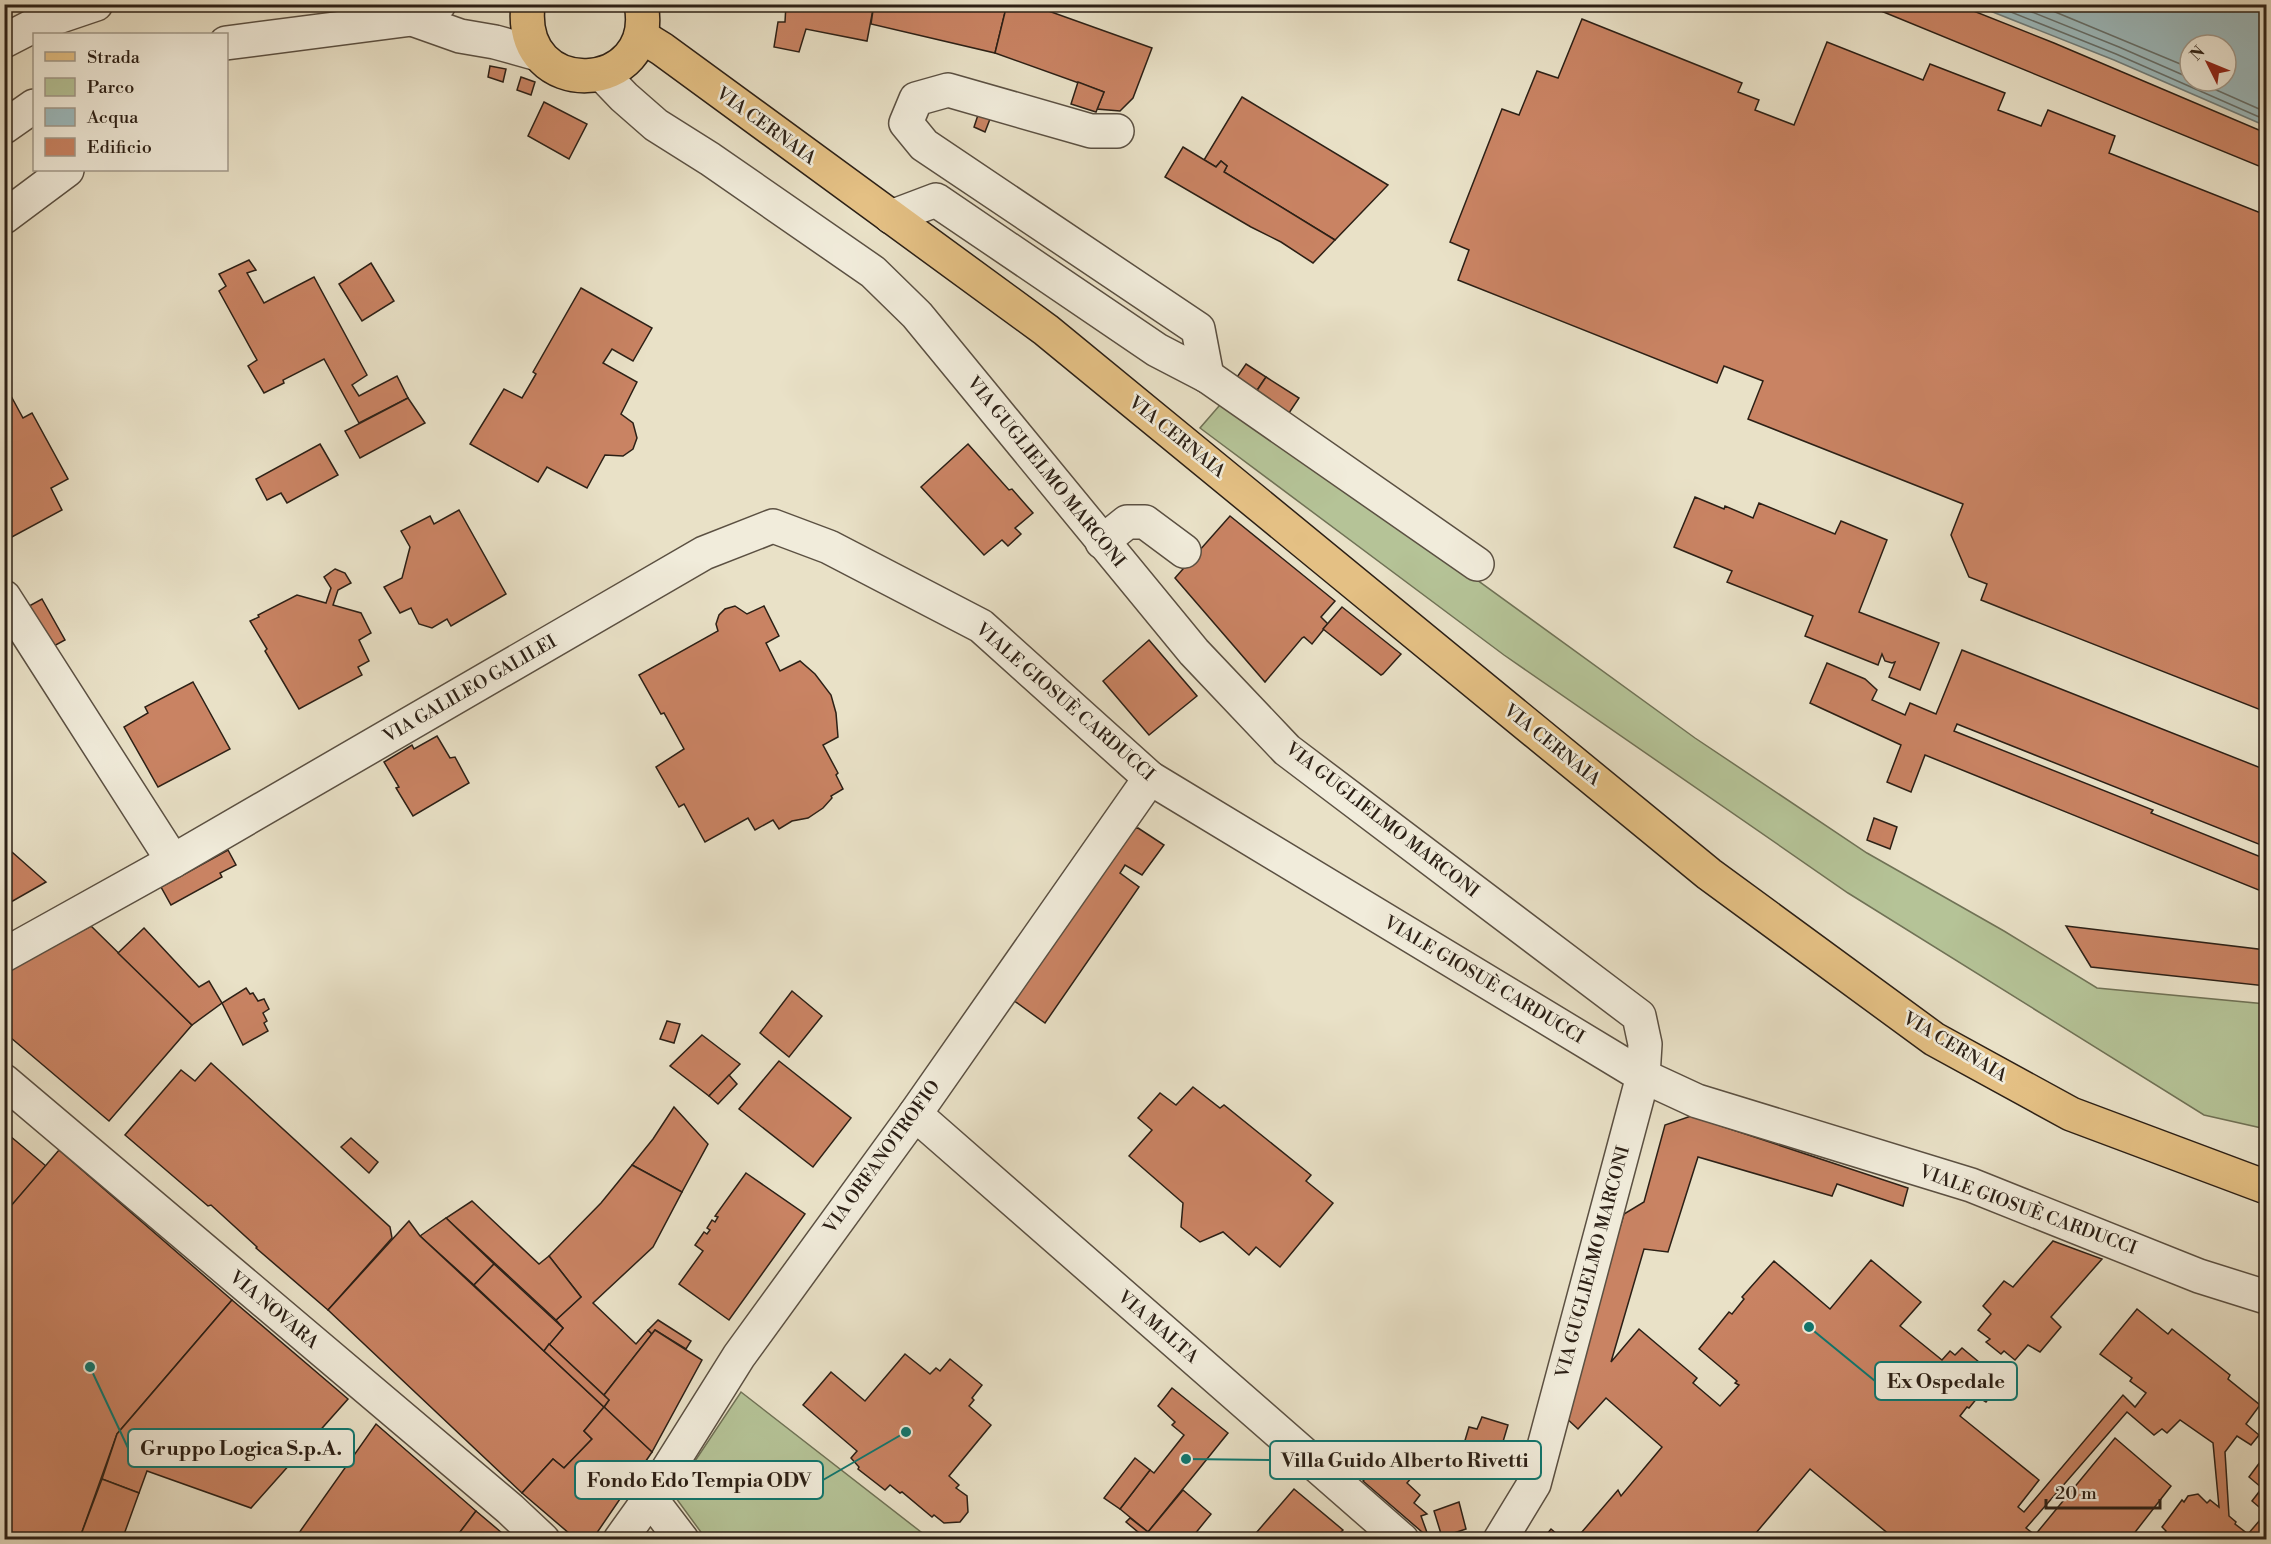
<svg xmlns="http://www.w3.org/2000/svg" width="2271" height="1544" viewBox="0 0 2271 1544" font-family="'Libre Bodoni',serif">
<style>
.green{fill:#b5c397;stroke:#707256;stroke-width:1.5}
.water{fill:#9cbbbf;stroke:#6f7d7b;stroke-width:1.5;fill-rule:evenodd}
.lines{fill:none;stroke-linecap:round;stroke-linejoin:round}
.shore{stroke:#646e6a;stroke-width:1.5}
.building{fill:#c98363;stroke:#2c2016;stroke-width:1.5}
.minor-casing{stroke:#5b5042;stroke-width:36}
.major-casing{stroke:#2c2016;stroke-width:36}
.minor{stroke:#f1ecdb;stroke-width:33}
.major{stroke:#e4c084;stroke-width:33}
.labels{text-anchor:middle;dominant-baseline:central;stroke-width:5;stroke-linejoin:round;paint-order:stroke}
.street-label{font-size:18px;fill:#2c2016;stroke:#f1ecdb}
.leader{fill:none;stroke:#0f766e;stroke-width:2}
.callout-dot{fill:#0f766e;stroke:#f1ecdb;stroke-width:2}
.callout{fill:#f1ecdb;stroke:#0f766e;stroke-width:2}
.callout-label{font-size:20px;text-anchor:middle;font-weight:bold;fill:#2c2016}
</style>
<rect width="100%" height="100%" fill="#e9e1c7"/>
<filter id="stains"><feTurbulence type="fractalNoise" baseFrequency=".00333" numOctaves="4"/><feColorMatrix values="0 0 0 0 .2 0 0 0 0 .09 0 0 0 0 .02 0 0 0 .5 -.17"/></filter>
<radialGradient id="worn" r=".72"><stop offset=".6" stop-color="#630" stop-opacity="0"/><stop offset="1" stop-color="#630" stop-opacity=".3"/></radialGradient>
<g class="green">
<polygon points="1226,398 1695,738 1867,853 2004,931 2097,988 2266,1004 2266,1129 2204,1115 1848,893 1504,655 1200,428"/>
<polygon points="741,1392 930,1539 706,1539 673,1494"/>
</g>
<path class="water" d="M1975,5h291v121l-152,-66zM2190,45h36v36h-36z"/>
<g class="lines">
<g class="shore">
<polyline points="1991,4 2116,54 2266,120"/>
<polyline points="2012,4 2119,47 2190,78"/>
<polyline points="2036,4 2190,68"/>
<polyline points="2196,81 2266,112"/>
</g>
</g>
<g class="building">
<polygon points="786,4 874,4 867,41 806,29 799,52 774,47 778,22 785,22"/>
<polygon points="874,4 1007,4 995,53 871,24"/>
<polygon points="1007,4 1029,4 1152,48 1133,98 1120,111 1097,109 1104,92 995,53"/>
<polygon points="1864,4 1956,4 2054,43 2266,133 2266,169"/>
<polygon points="1582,19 1742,83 1738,92 1759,100 1755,110 1794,125 1827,42 1923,80 1930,64 2005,93 1998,110 2041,126 2048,110 2115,136 2109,153 2266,215 2266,712 1981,600 1987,584 1969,577 1951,535 1963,504 1748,419 1763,381 1724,366 1717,383 1458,280 1469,250 1450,242 1502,109 1519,115 1537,71 1558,78"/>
<polygon points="490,66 506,69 503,82 488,77"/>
<polygon points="521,77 535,82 531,95 517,90"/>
<polygon points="1078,82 1104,92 1096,112 1071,104"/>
<polygon points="1242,97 1388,185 1335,240 1224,172 1227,166 1221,161 1216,167 1204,160"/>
<polygon points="544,102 587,124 569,159 528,136"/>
<polygon points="978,115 990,119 985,132 974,127"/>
<polygon points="1183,147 1216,167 1221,161 1227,166 1224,172 1335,240 1313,263 1281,242 1251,227 1165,177"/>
<polygon points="249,260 256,270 247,273 264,303 314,277 367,375 352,385 359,396 397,376 408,398 359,423 324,359 283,380 284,383 264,393 248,366 257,360 219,291 226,286 219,274"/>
<polygon points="371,263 394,301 362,321 339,284"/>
<polygon points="581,288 652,328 633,361 612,349 603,363 637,382 621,414 633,423 637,438 633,449 623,456 605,455 587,488 547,467 538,482 470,444 504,389 522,398 536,374 533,372"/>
<polygon points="1246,364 1266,377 1253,396 1233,383"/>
<polygon points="1266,377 1299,398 1287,416 1254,395"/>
<polygon points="11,396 23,418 32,413 68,479 51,488 62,510 10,538 4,529 4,399"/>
<polygon points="408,398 425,423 360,458 345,431"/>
<polygon points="320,444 338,475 287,503 281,493 267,500 256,479"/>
<polygon points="968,444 1009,490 1012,489 1033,513 1015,528 1021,534 1008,546 1002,540 984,555 921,487"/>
<polygon points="1695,497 1724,509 1725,506 1753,518 1759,503 1835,534 1841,521 1887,540 1859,612 1939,643 1920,690 1889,677 1895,662 1892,663 1885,661 1882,654 1878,665 1805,636 1813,616 1727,582 1732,571 1674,547"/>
<polygon points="459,510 506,594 451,626 447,619 432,628 419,624 411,608 400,613 384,587 402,578 410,547 401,531 430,516 434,524"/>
<polygon points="1230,516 1335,601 1321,617 1328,624 1312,644 1304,637 1302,638 1265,682 1175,578"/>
<polygon points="335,569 345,573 351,583 338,590 333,605 361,613 371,633 359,640 369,661 358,667 362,675 299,709 265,651 267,649 250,621 259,617 258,615 297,595 326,603 331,588 324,577"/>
<polygon points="42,599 65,640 41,653 18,612"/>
<polygon points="735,606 747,614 764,606 779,636 766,643 780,671 800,661 815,674 831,695 836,713 838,737 823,745 838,773 836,775 843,789 831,796 832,798 823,808 808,818 792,821 779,829 773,820 755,830 748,818 705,842 684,804 679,807 656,767 684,749 664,713 661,714 639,675 718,631 716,624 719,615 725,609"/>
<polygon points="1342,607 1401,654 1383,674 1381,675 1323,629"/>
<polygon points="1149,640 1197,696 1149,735 1103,681"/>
<polygon points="1962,650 2266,770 2266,847 1957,724 1954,731 2153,810 2151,813 2266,859 2266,893 1925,755 1911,792 1887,782 1901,745 1810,703 1827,663 1865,679 1877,690 1872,700 1905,715 1910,703 1936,714"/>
<polygon points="193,682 230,749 158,787 124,727 148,713 145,707"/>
<polygon points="437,736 450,758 455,757 469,783 413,816 396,788 399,787 384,762 412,745 414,749"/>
<polygon points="1874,818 1897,827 1890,849 1867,840"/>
<polygon points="1138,828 1164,845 1142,875 1125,865 1120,873 1139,887 1045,1023 1013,1000 1130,829"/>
<polygon points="4,845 46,882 4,906"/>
<polygon points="228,850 236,865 220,873 222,877 171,905 161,887"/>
<polygon points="91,926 192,1025 109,1121 4,1032 4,973"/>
<polygon points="2066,926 2266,950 2266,986 2091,967"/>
<polygon points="144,928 199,987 209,981 222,1003 192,1025 118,953"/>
<polygon points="246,988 250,994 253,993 258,1001 264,999 269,1009 263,1013 267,1021 264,1023 268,1031 243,1045 222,1003"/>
<polygon points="792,991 822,1016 789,1057 760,1033"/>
<polygon points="667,1021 680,1024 674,1043 660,1039"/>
<polygon points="702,1035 740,1064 709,1096 670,1066"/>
<polygon points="779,1061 851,1118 813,1167 739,1109"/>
<polygon points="211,1063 390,1227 392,1238 328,1310 256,1248 257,1247 211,1205 208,1206 125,1135 181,1070 195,1081"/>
<polygon points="729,1075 737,1084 718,1104 709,1096"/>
<polygon points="1193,1087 1220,1108 1224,1105 1311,1175 1306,1181 1333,1203 1280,1267 1256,1247 1249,1255 1223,1232 1200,1242 1181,1227 1183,1203 1129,1156 1152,1130 1138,1118 1160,1093 1176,1105"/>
<polygon points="674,1107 708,1144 682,1192 632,1165 653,1139"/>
<polygon points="1691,1116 1908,1188 1903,1206 1837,1184 1832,1196 1698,1157 1668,1252 1644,1249 1611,1362 1639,1329 1697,1378 1693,1383 1720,1406 1739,1385 1735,1383 1737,1381 1699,1349 1729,1312 1732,1314 1744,1299 1742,1297 1774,1261 1830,1309 1871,1260 1921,1302 1900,1326 1942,1360 1950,1351 1955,1355 1962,1348 2002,1381 1986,1402 1978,1397 1969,1408 1967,1407 1960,1416 2039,1480 2018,1507 2024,1512 2123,1395 2135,1407 2146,1393 2130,1381 2132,1378 2100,1354 2137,1309 2168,1334 2172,1329 2230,1375 2228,1379 2260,1405 2246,1424 2259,1435 2251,1445 2237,1436 2225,1452 2229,1516 2236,1522 2235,1524 2248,1534 2266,1513 2252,1501 2262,1488 2249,1477 2266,1454 2266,1540 2159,1540 2166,1531 2162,1527 2182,1500 2184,1502 2188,1496 2198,1494 2207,1503 2210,1500 2219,1507 2213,1443 2180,1420 2167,1433 2162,1429 2154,1435 2127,1412 2026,1528 2035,1535 2115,1438 2171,1486 2129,1540 1896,1540 1810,1469 1750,1540 1575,1540 1618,1490 1621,1496 1662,1447 1606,1398 1578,1429 1563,1415 1624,1214 1644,1202 1665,1125"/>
<polygon points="4,1131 46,1166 4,1214"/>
<polygon points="351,1138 378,1162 369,1173 341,1147"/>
<polygon points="59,1150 232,1300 117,1434 79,1540 4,1540 4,1214"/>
<polygon points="632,1165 682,1192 653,1247 593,1303 636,1344 648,1330 652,1334 604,1395 549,1344 563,1328 556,1320 581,1297 549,1256 601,1203"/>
<polygon points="746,1173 805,1214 729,1320 679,1284 703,1251 695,1245 704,1232 707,1234 710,1230 707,1228 712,1220 715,1222 718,1217 715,1216"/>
<polygon points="472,1201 539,1264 549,1256 581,1297 556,1320 446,1218"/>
<polygon points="446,1218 494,1264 474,1285 420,1236"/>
<polygon points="409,1221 420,1236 604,1407 584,1431 592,1439 564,1468 553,1459 522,1493 328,1310"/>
<polygon points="2053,1241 2102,1259 2051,1317 2061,1327 2040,1352 2028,1345 2015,1360 2004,1351 2001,1354 1986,1342 1990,1339 1978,1330 1991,1314 1983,1306 2004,1281 2013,1287"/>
<polygon points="494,1264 563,1328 544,1351 474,1285"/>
<polygon points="232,1300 348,1399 251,1508 147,1471 139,1493 102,1479 117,1434"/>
<polygon points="658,1320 691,1341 686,1349 655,1330 652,1334 648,1330"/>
<polygon points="655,1330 702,1360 652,1452 604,1407 609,1400 604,1395"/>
<polygon points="549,1344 609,1400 604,1407 544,1351"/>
<polygon points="905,1354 930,1374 936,1368 940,1371 950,1359 982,1385 972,1398 974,1400 969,1406 991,1425 949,1476 959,1485 956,1488 967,1496 968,1512 960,1522 944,1523 934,1515 932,1517 902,1492 900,1493 890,1485 885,1490 858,1469 859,1467 851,1458 857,1451 803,1405 831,1372 865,1401"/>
<polygon points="1172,1388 1228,1433 1148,1532 1120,1509 1150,1470 1154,1473 1184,1435 1172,1425 1175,1422 1158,1406"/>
<polygon points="604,1407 652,1452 592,1540 577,1540 522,1493 553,1459 564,1468 592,1439 584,1431"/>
<polygon points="1482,1417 1508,1425 1493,1475 1458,1464 1469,1427 1477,1429"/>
<polygon points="376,1424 476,1511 454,1540 294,1540"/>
<polygon points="1391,1450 1416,1472 1407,1483 1420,1495 1414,1503 1427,1514 1421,1516 1429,1538 1363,1481"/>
<polygon points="1135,1458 1150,1470 1120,1509 1104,1498"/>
<polygon points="102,1479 139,1493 122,1540 79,1540"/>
<polygon points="1294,1489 1343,1530 1341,1532 1350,1540 1250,1540"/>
<polygon points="1183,1490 1211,1514 1190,1540 1158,1540 1148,1532"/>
<polygon points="1459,1502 1466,1529 1442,1537 1434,1511"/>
<polygon points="476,1511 502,1533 510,1540 454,1540"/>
<polygon points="1130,1518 1148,1532 1144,1537 1126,1522"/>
<polygon points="1551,1529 1564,1540 1542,1540"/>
</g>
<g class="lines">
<g class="minor-casing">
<g id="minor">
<polyline points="412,19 460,36 495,42 538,54"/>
<polyline points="4,41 37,24 96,4"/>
<polyline points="226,43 412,19 439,4"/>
<polyline points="602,74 624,97 656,125 710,159 873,272 917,315 1194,652 1287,750 1639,1016 1645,1044 1643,1076 1534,1484 1500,1540"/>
<polyline points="4,127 34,106"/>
<polyline points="1117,131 1091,131 948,90 916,99 906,123 924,145 1198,329 1207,376"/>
<polyline points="4,217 67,170"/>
<polyline points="891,217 936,200 1157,350 1207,376 1477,564"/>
<polyline points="1102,542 1127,522 1145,522 1184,551"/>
<polyline points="4,597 173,861"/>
<polyline points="4,955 173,861 704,553 773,526 829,547 981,626 1150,778 1643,1076 1697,1101 1971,1185 2199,1276 2266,1297"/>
<polyline points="4,1081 510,1509 543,1540"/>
<polyline points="915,1114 1402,1540"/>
<polyline points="650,1498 682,1540"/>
<polyline points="620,1540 650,1498 739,1356 915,1114 1150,778"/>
</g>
</g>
<g class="major-casing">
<g id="major">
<path d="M528,4c-12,100 131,91 113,0"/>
<polyline points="641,36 662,49 1046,330 1709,874 1934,1039 2071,1114 2266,1187"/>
</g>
</g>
<use href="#minor" class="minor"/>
<use href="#major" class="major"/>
</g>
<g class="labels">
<g class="street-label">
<text transform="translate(766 126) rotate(36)">VIA CERNAIA</text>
<text transform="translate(1177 437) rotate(39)">VIA CERNAIA</text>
<text transform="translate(1046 472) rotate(51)">VIA GUGLIELMO MARCONI</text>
<text transform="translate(470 689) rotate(-30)">VIA GALILEO GALILEI</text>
<text transform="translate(1065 702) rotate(41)">VIALE GIOSUÈ CARDUCCI</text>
<text transform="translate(1552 745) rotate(39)">VIA CERNAIA</text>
<text transform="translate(1382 820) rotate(38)">VIA GUGLIELMO MARCONI</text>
<text transform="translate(1484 980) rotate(31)">VIALE GIOSUÈ CARDUCCI</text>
<text transform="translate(1955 1047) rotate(31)">VIA CERNAIA</text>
<text transform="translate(882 1157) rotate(-54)">VIA ORFANOTROFIO</text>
<text transform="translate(2028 1210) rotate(20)">VIALE GIOSUÈ CARDUCCI</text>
<text transform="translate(1593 1262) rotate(-75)">VIA GUGLIELMO MARCONI</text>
<text transform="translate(274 1310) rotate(40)">VIA NOVARA</text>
<text transform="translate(1158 1327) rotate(41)">VIA MALTA</text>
</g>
</g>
<path class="leader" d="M1809 1327L1875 1381M90 1367L128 1448M1186 1459L1270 1460M906 1432L823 1480"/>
<g class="callout-dot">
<circle cx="1809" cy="1327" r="6"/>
<circle cx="90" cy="1367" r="6"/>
<circle cx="1186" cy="1459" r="6"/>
<circle cx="906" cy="1432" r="6"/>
</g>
<g class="callout">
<rect x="1875" y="1362" width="142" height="38" rx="6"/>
<rect x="128" y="1429" width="226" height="38" rx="6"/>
<rect x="1270" y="1441" width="271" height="38" rx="6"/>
<rect x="575" y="1461" width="248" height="38" rx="6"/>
</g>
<g class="callout-label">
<text x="1946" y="1388">Ex Ospedale</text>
<text x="241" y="1455">Gruppo Logica S.p.A.</text>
<text x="1405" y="1467">Villa Guido Alberto Rivetti</text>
<text x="699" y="1487">Fondo Edo Tempia ODV</text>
</g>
<rect width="2271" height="1544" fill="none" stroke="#e9e1c7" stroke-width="24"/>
<rect x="6" y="6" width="2259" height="1532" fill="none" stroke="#2c2016" stroke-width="3"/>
<rect x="12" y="12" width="2247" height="1520" fill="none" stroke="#2c2016" stroke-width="1.5"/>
<rect x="33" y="33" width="195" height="138" fill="#f1ecdb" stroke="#a29a8c" stroke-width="1.5"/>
<rect x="45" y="52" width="30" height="9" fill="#e4c084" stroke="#a29a8c" stroke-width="1.5"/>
<text x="87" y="63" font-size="18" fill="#2c2016">Strada</text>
<rect x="45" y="78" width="30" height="18" fill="#b5c397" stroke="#a29a8c" stroke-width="1.5"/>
<text x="87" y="93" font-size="18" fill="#2c2016">Parco</text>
<rect x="45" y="108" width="30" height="18" fill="#9cbbbf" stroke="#a29a8c" stroke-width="1.5"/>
<text x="87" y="123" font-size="18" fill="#2c2016">Acqua</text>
<rect x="45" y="138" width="30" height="18" fill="#c98363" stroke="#a29a8c" stroke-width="1.5"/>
<text x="87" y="153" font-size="18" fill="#2c2016">Edificio</text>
<g transform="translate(2208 63) rotate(313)"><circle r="28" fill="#f1ecdb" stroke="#a29a8c" stroke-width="1.5"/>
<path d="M0-4.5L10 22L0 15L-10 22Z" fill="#8f2418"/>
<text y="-9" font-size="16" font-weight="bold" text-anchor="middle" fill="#2c2016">N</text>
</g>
<path d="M2046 1499v9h114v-9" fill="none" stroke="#2c2016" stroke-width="3"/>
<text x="2055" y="1499" font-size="18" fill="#2c2016" stroke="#f1ecdb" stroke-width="4.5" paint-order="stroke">20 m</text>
<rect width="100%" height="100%" filter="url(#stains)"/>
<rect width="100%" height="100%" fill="url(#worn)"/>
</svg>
